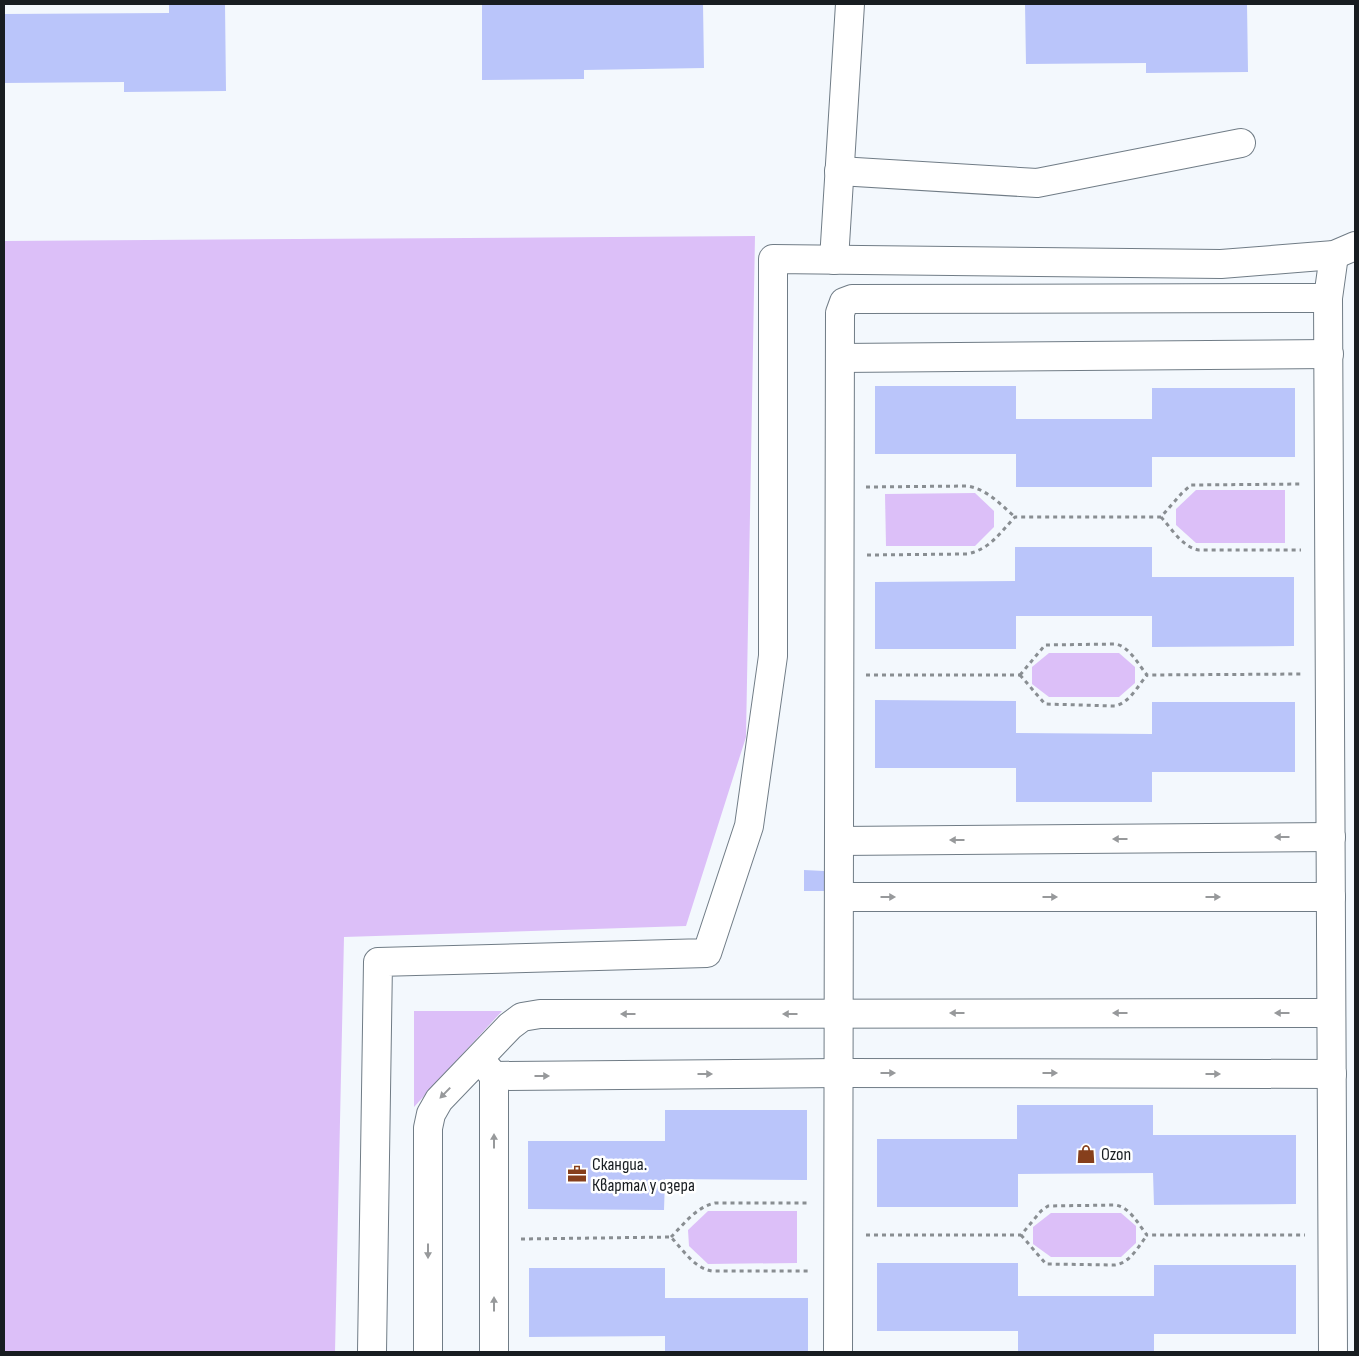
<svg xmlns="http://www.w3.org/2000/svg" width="1359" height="1356" viewBox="0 0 1359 1356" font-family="'Sofia Sans Condensed',sans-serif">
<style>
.green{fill:#dcbff8}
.building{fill:#bac5fa}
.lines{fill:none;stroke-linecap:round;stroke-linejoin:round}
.minor-casing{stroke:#707c86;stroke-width:30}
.path{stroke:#898e92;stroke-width:3;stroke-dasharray:4 4;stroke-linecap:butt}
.minor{stroke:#fff;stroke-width:28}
.oneway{fill:#97999b}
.labels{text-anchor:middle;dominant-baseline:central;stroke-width:5;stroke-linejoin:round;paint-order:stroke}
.poi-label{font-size:18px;fill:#181d21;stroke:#fff;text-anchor:start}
</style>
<rect width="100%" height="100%" fill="#f3f8fd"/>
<g class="green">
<polygon points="755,236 746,737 686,926 344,937 335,1352 4,1352 4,241"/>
<polygon points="1196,490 1285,490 1285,543 1196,543 1176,525 1176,509"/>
<polygon points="975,493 994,511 994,527 975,546 886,546 885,494"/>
<polygon points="1049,653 1119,653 1135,667 1135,683 1119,697 1049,697 1032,684 1032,667"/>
<polygon points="414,1011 502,1011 414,1107"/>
<polygon points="708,1211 797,1211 797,1263 708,1264 689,1246 688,1230"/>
<polygon points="1051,1213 1121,1213 1136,1226 1136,1243 1121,1257 1051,1257 1033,1244 1033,1227"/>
</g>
<g class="building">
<polygon points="169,4 225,4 226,91 124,92 124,82 4,83 4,14 169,13"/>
<polygon points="482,4 703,4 704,68 584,70 584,79 482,80"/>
<polygon points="1025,4 1247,4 1248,72 1146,73 1146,63 1026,64"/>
<polygon points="875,386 1016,386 1016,419 1152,419 1152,388 1295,388 1295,457 1152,457 1152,487 1016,487 1016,454 875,454"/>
<polygon points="1015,547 1152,547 1152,577 1294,577 1294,646 1152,647 1152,616 1016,616 1016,649 875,649 875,582 1015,581"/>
<polygon points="875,700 1016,701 1016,733 1152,734 1152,702 1295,702 1295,772 1152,772 1152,802 1016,802 1016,768 875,768"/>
<polygon points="804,870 824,871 824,891 804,891"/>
<polygon points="1017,1105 1153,1105 1153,1135 1296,1135 1296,1204 1154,1205 1153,1173 1018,1174 1018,1207 877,1207 877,1139 1017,1139"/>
<polygon points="665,1110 807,1110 807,1180 665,1179 664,1210 528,1209 528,1141 665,1141"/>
<polygon points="877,1263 1018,1263 1018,1296 1154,1296 1154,1265 1296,1265 1296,1334 1154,1334 1154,1352 1018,1352 1018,1331 877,1331"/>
<polygon points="529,1268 665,1268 665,1298 808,1298 808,1352 665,1352 665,1336 529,1337"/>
</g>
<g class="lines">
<g class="minor-casing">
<g id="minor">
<polyline points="839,171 1037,183 1241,143"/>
<polyline points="834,260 850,4"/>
<polyline points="1328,298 1333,1352"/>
<polyline points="840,358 1329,354"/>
<polyline points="839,841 1331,837"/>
<polyline points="839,897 1331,897"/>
<polyline points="483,1063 494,1076 494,1352"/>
<polyline points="494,1076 839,1073 1332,1074"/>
<polyline points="372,1352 378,962 707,953 749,826 773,656 773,259 1221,264 1334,255 1355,246"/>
<polyline points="428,1352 428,1128 431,1114 439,1100 510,1026 522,1017 540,1014 1331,1013"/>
<polyline points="838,1352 840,313 844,302 852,299 1328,298 1334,255"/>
</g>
</g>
<g class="path">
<path d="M866,487l101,-1c20,3 33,18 48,31"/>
<path d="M1161,517c11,12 21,30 38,33h102"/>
<path d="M867,555l100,-1c23,-5 32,-20 48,-37h146l21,-24 9,-8 112,-1"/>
<polyline points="866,675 1020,675"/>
<path d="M1020,675l25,-30 70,-1c14,2 23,20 32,31l156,-1"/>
<path d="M1020,675l25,29 70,2c14,-3 23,-20 32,-31"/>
<path d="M866,1235h155l20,-24 7,-5 67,-1c15,2 23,19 32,30h158"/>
<path d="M1021,1235l25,29 69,1c15,-2 24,-19 32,-30"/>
<path d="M671,1237c13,-13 25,-30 44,-34h95"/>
<path d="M521,1239l150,-2c12,13 23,31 41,34h99"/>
</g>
<use href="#minor" class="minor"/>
</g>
<defs><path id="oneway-solid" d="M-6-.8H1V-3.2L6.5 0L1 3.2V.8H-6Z" transform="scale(1.25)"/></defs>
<g class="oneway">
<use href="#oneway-solid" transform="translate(1282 837) rotate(180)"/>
<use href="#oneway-solid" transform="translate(1120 839) rotate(180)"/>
<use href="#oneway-solid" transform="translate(957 840) rotate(180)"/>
<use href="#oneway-solid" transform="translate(888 897)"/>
<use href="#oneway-solid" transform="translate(1050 897)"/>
<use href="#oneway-solid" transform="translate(1213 897)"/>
<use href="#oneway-solid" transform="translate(957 1013) rotate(180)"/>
<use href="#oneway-solid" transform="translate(1120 1013) rotate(180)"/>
<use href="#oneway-solid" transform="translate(1282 1013) rotate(180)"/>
<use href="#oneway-solid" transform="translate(628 1014) rotate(180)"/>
<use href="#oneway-solid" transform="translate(790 1014) rotate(180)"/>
<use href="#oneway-solid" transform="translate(888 1073)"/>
<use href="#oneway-solid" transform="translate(1050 1073)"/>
<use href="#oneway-solid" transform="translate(705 1074)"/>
<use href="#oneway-solid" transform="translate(1213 1074)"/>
<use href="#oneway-solid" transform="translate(542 1076)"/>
<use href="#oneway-solid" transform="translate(445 1093) rotate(134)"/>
<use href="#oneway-solid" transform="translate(494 1141) rotate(-90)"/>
<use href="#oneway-solid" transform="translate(428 1251) rotate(90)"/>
<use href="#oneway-solid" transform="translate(494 1304) rotate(-90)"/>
</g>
<defs>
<g id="shop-bare" transform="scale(1.5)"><path d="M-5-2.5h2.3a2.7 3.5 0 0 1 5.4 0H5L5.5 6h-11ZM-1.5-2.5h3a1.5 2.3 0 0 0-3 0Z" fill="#863f1c" stroke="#fff" stroke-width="2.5" paint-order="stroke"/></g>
<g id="office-bare" transform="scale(1.5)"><path d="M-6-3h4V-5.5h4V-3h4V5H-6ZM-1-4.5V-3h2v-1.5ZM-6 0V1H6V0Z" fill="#863f1c" stroke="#fff" stroke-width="2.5" paint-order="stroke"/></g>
</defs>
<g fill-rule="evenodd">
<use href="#shop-bare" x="1086" y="1154"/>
<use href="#office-bare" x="577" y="1174"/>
</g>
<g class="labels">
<g class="poi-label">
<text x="1101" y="1154">Ozon</text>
<text x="592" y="1164">Скандиа.<tspan x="592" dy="21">Квартал у озера</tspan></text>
</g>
</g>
<rect width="1359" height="1356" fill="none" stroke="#181d21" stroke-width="10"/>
</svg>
